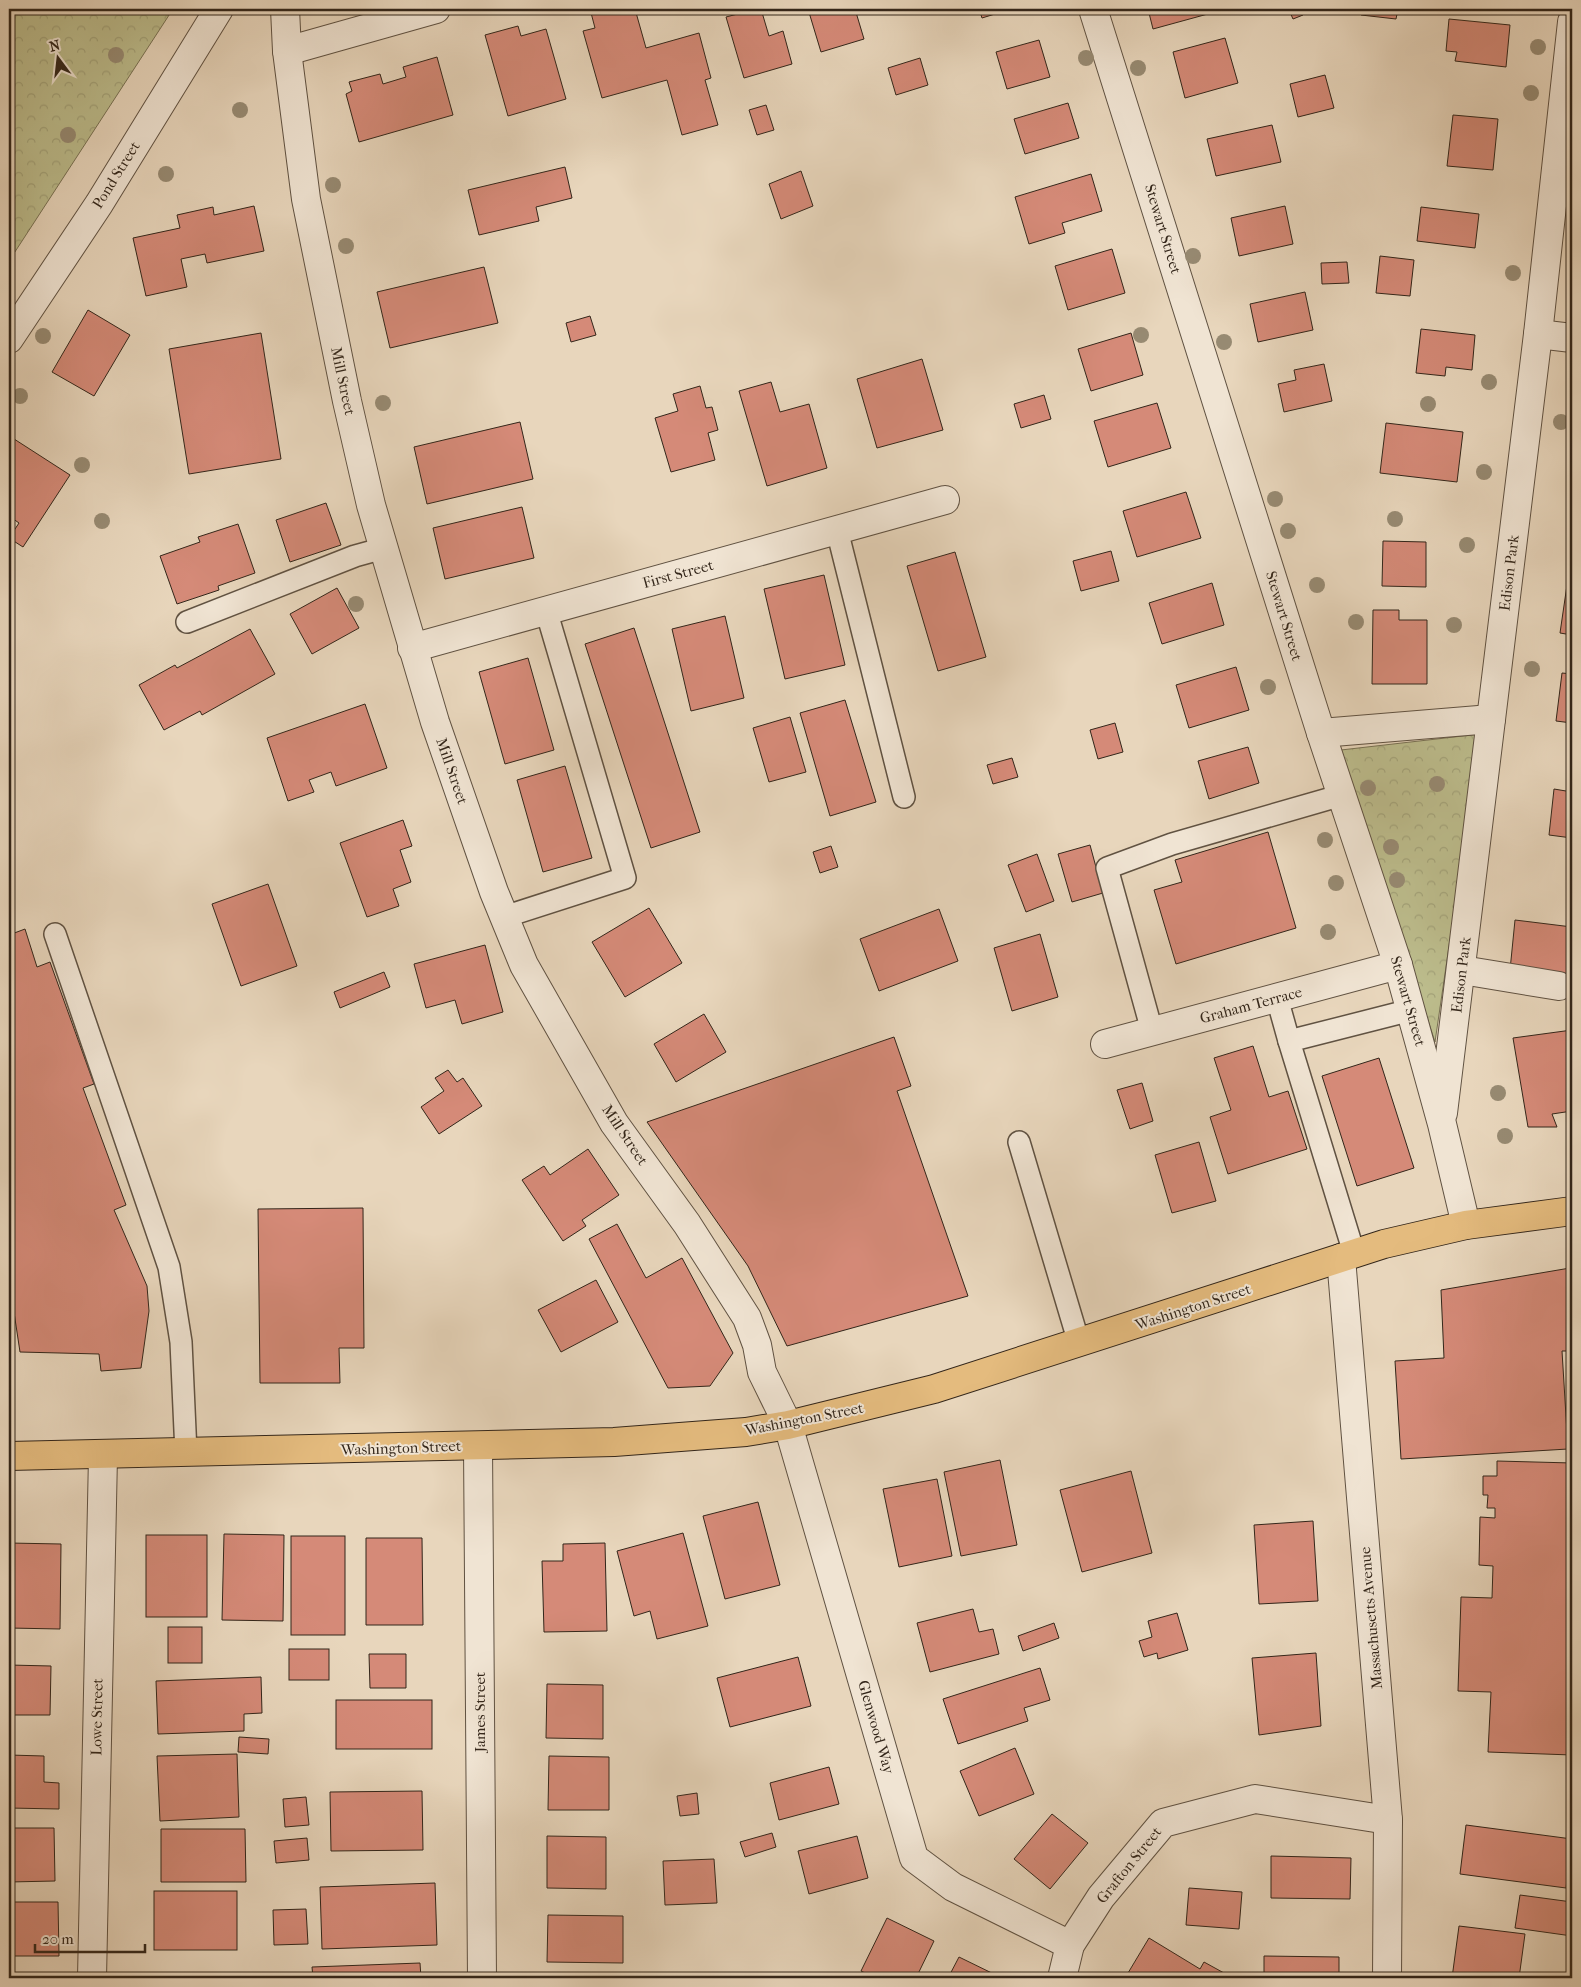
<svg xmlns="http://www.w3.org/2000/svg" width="1581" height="1987" viewBox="0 0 1581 1987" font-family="'IM FELL French Canon',serif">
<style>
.park{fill:url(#park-crowns);stroke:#787153}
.building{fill:#d58a78;stroke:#33261a}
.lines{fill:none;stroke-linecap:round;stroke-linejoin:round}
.lane-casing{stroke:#605242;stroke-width:24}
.street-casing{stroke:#605242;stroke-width:30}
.primary-casing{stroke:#33261a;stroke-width:30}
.lane{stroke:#f0e4d3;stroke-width:21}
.street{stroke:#f0e4d3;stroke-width:28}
.primary{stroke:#e4bb7e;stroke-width:28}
.tree{fill:#978a72}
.labels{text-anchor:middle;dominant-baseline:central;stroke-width:4;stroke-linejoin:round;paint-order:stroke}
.street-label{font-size:15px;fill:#33261a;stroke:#f0e4d3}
</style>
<defs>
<pattern id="park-crowns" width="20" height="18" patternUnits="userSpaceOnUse" patternTransform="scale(1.25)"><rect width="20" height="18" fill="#bcbc8c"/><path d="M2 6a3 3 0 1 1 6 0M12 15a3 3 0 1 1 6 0" fill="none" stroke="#a2a178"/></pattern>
</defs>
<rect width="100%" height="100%" fill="#e8d6bc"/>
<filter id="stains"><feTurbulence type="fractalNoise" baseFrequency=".004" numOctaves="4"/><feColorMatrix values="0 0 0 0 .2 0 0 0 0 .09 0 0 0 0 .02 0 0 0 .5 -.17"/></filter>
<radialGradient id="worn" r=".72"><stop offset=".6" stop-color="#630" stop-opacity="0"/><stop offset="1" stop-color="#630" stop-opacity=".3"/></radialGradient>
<g class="park">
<polygon points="9,9 173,9 9,261"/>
<polygon points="1480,734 1435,1042 1341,750"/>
</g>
<g class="building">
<polygon points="590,9 635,9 646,48 699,33 711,78 705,80 718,125 682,135 667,80 602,98 583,31 595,28"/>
<polygon points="757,9 761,9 769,36 783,31 792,64 744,78 726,17"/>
<polygon points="808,9 855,9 864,39 821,52"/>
<polygon points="979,9 1011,9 982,18"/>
<polygon points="1148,9 1226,9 1153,29"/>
<polygon points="1275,9 1301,9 1303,15 1293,19 1289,10 1277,14"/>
<polygon points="1362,9 1398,9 1396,19 1361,15"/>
<polygon points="1449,19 1510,25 1506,67 1455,61 1457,52 1446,51"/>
<polygon points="518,26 521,36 546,29 566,99 508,116 485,35"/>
<polygon points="1225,38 1238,83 1185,98 1173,52"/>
<polygon points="1039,40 1050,77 1007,89 996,52"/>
<polygon points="437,57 453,115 359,142 346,94 352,91 349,82 380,74 383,84 406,77 403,67"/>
<polygon points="920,58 928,85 896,95 888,68"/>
<polygon points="1325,75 1334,108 1298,117 1290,84"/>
<polygon points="1068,103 1079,138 1025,154 1014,119"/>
<polygon points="766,105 774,130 757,135 749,110"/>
<polygon points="1453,115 1498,119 1493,170 1447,166"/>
<polygon points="1272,125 1281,162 1216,176 1207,139"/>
<polygon points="565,167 572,198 536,207 539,221 479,235 468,190"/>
<polygon points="801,171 813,206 781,219 769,184"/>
<polygon points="1091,174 1102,211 1062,223 1065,233 1029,244 1015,197"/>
<polygon points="254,206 264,251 207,263 205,254 181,259 187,287 146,296 133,238 180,228 177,215 213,207 214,215"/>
<polygon points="1285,206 1293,244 1239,256 1231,218"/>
<polygon points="1421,207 1479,214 1475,248 1417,241"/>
<polygon points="1112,249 1125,293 1068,310 1055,266"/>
<polygon points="1380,256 1414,260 1410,296 1376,293"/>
<polygon points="1347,262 1349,283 1322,284 1321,263"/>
<polygon points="484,267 498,323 390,348 377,292"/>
<polygon points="1305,292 1313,330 1258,342 1250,304"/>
<polygon points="88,310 130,335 94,396 52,372"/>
<polygon points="590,316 596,335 571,342 566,323"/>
<polygon points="1421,329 1475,335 1472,370 1446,367 1445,376 1416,373"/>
<polygon points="261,333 281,459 189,474 169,349"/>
<polygon points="1131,333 1143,375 1091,391 1078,349"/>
<polygon points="922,359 943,430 877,448 857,379"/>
<polygon points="1324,364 1332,401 1284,412 1278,384 1296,380 1294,370"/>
<polygon points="771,382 780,412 809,404 827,468 767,486 739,391"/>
<polygon points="700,386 706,408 712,407 718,430 708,433 715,460 671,472 655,418 678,411 673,394"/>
<polygon points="1044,395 1051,419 1021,428 1014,404"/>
<polygon points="1157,403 1171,448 1108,467 1094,421"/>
<polygon points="520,422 533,479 427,504 414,447"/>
<polygon points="1386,423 1463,432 1457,482 1380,473"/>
<polygon points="11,437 70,475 23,547 9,538 19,523 9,516 9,441"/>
<polygon points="1186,492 1201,538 1137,557 1123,511"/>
<polygon points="326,503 341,545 290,562 276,520"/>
<polygon points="522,507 534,558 445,579 433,528"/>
<polygon points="238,524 255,573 218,586 219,590 177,604 160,556 200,542 198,537"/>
<polygon points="1383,541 1426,542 1426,587 1382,586"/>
<polygon points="1111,551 1119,581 1081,591 1073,561"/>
<polygon points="955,552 986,657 938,671 907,566"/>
<polygon points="824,575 845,665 785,679 764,589"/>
<polygon points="1212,583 1224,625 1162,644 1149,603"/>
<polygon points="1567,585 1572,586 1572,635 1560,633"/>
<polygon points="337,588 359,628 312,654 290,614"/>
<polygon points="1373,610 1399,610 1399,620 1427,620 1427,684 1372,684"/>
<polygon points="725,616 744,698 691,711 672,629"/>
<polygon points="634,628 700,832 651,848 585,644"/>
<polygon points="250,629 275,674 202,715 200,711 164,730 139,685 175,665 177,668"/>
<polygon points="528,658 554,750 505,764 479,672"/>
<polygon points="1236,667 1249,710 1189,728 1176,685"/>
<polygon points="1562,673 1572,674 1572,723 1556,721"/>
<polygon points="845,700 876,802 830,816 800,713"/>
<polygon points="365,704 387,768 336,786 331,772 309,780 314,792 288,801 267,738"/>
<polygon points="790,717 806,772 769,782 753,728"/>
<polygon points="1115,723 1123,752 1098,759 1090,730"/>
<polygon points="1248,747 1259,783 1209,799 1198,761"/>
<polygon points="1012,758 1018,777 993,784 987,765"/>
<polygon points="565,766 592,858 543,872 517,780"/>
<polygon points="1554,789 1572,792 1572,838 1549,835"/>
<polygon points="403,820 412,846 400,850 411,882 393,889 399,906 367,917 340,843"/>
<polygon points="1268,832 1296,928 1176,964 1154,890 1182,882 1175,860"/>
<polygon points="1090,845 1103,893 1072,902 1058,854"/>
<polygon points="831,846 838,867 820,873 813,852"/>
<polygon points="1037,854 1054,901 1026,912 1008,865"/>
<polygon points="268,884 297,966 241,986 212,904"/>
<polygon points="649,908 682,963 625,997 592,942"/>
<polygon points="939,909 958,961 879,991 860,939"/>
<polygon points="1515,920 1572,927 1572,979 1510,970"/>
<polygon points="25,929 37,967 50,962 94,1084 83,1088 126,1205 114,1210 147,1286 149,1311 141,1368 101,1371 99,1354 20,1352 9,1279 9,935"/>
<polygon points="1040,934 1058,997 1012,1011 994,948"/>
<polygon points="485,945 503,1012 462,1024 455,1000 426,1008 414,964"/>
<polygon points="384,972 390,987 340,1008 334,992"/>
<polygon points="704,1014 726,1052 676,1082 654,1044"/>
<polygon points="1572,1030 1572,1111 1552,1114 1557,1127 1528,1127 1513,1038"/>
<polygon points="894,1037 911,1086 897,1091 968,1296 787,1346 748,1266 647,1122"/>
<polygon points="1253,1046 1269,1097 1288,1091 1307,1149 1228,1174 1210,1117 1231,1110 1214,1058"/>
<polygon points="1379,1058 1414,1168 1357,1186 1322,1076"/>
<polygon points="448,1070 457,1082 463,1078 482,1106 439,1134 421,1107 444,1091 435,1078"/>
<polygon points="1142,1083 1153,1121 1130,1129 1117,1090"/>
<polygon points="1199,1142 1216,1201 1172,1213 1155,1155"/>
<polygon points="588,1149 619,1195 582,1220 586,1226 563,1241 522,1180 544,1166 550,1175"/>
<polygon points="363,1208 364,1348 339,1348 340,1383 260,1383 258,1209"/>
<polygon points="617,1224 646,1278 682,1258 733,1353 710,1386 668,1388 589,1239"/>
<polygon points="1570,1268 1568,1351 1562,1351 1568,1449 1401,1459 1395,1361 1444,1358 1441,1290"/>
<polygon points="596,1280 618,1322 561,1352 538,1310"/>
<polygon points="1000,1460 1017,1545 961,1556 944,1472"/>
<polygon points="1497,1461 1572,1463 1572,1755 1488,1752 1491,1692 1458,1691 1461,1597 1492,1598 1493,1566 1479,1565 1480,1517 1495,1518 1495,1508 1487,1508 1488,1495 1483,1495 1483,1476 1497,1476"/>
<polygon points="1131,1471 1152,1553 1082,1572 1060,1490"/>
<polygon points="937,1479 952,1556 899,1567 883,1489"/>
<polygon points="758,1502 780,1585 725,1599 703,1516"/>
<polygon points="1313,1521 1318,1601 1259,1604 1254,1525"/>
<polygon points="683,1533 708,1626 657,1639 650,1611 634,1616 617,1551"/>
<polygon points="224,1534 284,1535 283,1621 222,1620"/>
<rect x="146" y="1535" width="61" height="82"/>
<rect x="291" y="1536" width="54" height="99"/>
<polygon points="366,1538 422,1538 423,1625 366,1625"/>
<polygon points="9,1543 61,1544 60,1629 9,1628"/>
<polygon points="605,1543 607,1631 544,1632 542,1561 563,1561 563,1544"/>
<polygon points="973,1609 979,1632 993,1629 999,1654 930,1672 917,1623"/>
<polygon points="1177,1613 1188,1650 1158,1659 1157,1653 1144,1657 1139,1641 1152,1637 1148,1621"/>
<polygon points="1054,1623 1059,1638 1023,1651 1018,1636"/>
<rect x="168" y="1627" width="34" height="36"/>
<rect x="289" y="1649" width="40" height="31"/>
<polygon points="1316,1653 1321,1726 1259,1735 1252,1658"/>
<polygon points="369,1654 406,1654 406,1688 370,1688"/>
<polygon points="798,1657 811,1706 730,1727 717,1678"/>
<polygon points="9,1665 51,1666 50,1715 9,1715"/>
<polygon points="1040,1668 1050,1700 1024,1708 1028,1721 958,1744 943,1699"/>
<polygon points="261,1677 262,1713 244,1714 244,1731 158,1734 156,1681"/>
<polygon points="547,1684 603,1685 603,1739 546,1738"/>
<rect x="336" y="1700" width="96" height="49"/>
<polygon points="239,1737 269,1739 268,1754 238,1752"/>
<polygon points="1015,1748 1034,1794 979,1816 960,1771"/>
<polygon points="237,1754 239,1817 160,1821 157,1756"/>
<polygon points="9,1755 44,1756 44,1782 59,1783 59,1809 9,1808"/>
<polygon points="549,1756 609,1757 609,1810 548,1810"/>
<polygon points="829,1767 839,1804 779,1820 770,1783"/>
<polygon points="422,1791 423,1850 331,1851 330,1792"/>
<polygon points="697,1793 699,1814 680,1816 677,1796"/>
<polygon points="306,1797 309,1825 285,1827 283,1799"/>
<polygon points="1052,1814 1088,1843 1050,1889 1014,1859"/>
<polygon points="1466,1825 1572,1839 1566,1888 1460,1874"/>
<polygon points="9,1828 54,1828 55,1881 9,1882"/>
<polygon points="161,1829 245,1829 246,1882 161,1882"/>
<polygon points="772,1833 776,1847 745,1857 740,1842"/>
<polygon points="547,1836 606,1837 606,1889 547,1888"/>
<polygon points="857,1836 868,1878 809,1894 798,1851"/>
<polygon points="307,1838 309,1860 276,1863 274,1841"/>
<polygon points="1271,1856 1351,1858 1350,1899 1271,1898"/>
<polygon points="714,1859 717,1903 665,1905 663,1861"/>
<polygon points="435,1883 437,1945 322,1949 320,1887"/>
<polygon points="1189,1888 1242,1892 1239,1929 1186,1925"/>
<rect x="154" y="1891" width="83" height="59"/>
<polygon points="1520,1895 1572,1902 1572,1936 1515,1928"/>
<polygon points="9,1902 58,1902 59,1956 9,1956"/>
<polygon points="306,1909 308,1944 274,1945 273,1910"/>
<polygon points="548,1915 623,1916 623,1963 547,1962"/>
<polygon points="887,1918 934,1941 916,1978 875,1978 861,1971"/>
<polygon points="1459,1926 1525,1934 1519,1978 1452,1978"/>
<polygon points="1149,1938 1200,1969 1204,1962 1224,1973 1221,1978 1125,1978"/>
<polygon points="1264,1956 1339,1957 1339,1978 1264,1978"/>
<polygon points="959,1957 1002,1978 948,1978"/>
<polygon points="420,1963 421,1978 313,1978 312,1967"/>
</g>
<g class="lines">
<g class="lane-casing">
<g id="lane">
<polyline points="837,530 904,797"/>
<polyline points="187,622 355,556 384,548"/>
<polyline points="504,917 625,878 546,610"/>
<polyline points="55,934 169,1267 181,1342 186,1453"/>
<polyline points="1277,998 1289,1041"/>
<polyline points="1152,1031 1107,868 1172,844 1342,795"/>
<polyline points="1019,1142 1079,1343"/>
<polyline points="1354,1253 1289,1041 1411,1010"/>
</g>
</g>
<g class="street-casing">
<g id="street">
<polyline points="285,9 287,51 306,199 347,401 371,505 435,722 494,892 524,965 614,1123 687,1224 747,1318 757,1345 762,1372 788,1425 914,1858 953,1887 1070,1945"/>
<polyline points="1093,9 1321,733 1398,965 1442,1124 1466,1225"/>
<polyline points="287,51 436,9"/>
<polyline points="1538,334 1572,338"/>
<polyline points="9,339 99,204 219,9"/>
<polyline points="412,648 945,500"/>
<polyline points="1321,733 1491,719"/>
<polyline points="1462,970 1559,986"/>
<polyline points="1105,1044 1398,965"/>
<polyline points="1443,1113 1538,334 1572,22"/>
<polyline points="1341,1258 1388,1820 1387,1978"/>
<polyline points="478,1446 482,1978"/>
<polyline points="92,1978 103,1456"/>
<polyline points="1062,1978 1070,1945 1101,1897 1163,1823 1255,1799 1388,1820"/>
</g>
</g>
<g class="primary-casing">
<polyline id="primary" points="9,1456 614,1442 746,1432 788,1425 934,1389 1384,1244 1466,1225 1572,1211"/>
</g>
<use href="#lane" class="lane"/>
<use href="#street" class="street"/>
<use href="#primary" class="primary"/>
</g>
<g class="tree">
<circle cx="1538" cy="47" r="8"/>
<circle cx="116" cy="55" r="8"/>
<circle cx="1086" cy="58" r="8"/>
<circle cx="1138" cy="68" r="8"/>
<circle cx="1531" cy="93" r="8"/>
<circle cx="240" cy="110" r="8"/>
<circle cx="68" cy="135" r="8"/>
<circle cx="166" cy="174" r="8"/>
<circle cx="333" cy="185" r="8"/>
<circle cx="346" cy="246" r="8"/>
<circle cx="1193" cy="256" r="8"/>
<circle cx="1513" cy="273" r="8"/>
<circle cx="1141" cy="335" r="8"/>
<circle cx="43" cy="336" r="8"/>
<circle cx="1224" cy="342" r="8"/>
<circle cx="1489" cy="382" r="8"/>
<circle cx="20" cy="396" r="8"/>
<circle cx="383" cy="403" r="8"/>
<circle cx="1428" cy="404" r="8"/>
<circle cx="1561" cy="422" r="8"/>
<circle cx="82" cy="465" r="8"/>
<circle cx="1484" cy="472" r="8"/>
<circle cx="1275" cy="499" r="8"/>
<circle cx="1395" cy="519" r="8"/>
<circle cx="102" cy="521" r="8"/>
<circle cx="1288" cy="531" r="8"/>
<circle cx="1467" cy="545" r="8"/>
<circle cx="1317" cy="585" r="8"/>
<circle cx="356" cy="604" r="8"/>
<circle cx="1356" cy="622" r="8"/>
<circle cx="1454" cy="625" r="8"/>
<circle cx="1532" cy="669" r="8"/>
<circle cx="1268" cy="687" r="8"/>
<circle cx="1437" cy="784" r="8"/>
<circle cx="1368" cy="788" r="8"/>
<circle cx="1325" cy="840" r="8"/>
<circle cx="1391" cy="847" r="8"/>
<circle cx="1397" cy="880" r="8"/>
<circle cx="1336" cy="883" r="8"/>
<circle cx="1328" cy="932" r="8"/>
<circle cx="1498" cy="1093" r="8"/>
<circle cx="1505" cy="1136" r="8"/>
</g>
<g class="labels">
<g class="street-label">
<text transform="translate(116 175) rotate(-58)">Pond Street</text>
<text transform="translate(1163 229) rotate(73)">Stewart Street</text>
<text transform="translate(343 381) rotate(78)">Mill Street</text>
<text transform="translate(1509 573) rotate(-83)">Edison Park</text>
<text transform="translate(678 574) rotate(-15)">First Street</text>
<text transform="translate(1284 616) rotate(73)">Stewart Street</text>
<text transform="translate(452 771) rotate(71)">Mill Street</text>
<text transform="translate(1461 975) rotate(-83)">Edison Park</text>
<text transform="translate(1408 1001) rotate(74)">Stewart Street</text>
<text transform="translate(1251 1005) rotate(-15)">Graham Terrace</text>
<text transform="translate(625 1135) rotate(56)">Mill Street</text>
<text transform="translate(1193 1307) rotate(-18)">Washington Street</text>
<text transform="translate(804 1419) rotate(-11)">Washington Street</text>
<text transform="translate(401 1448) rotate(-2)">Washington Street</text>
<text transform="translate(1371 1618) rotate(-95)">Massachusetts Avenue</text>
<text transform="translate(480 1712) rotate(-90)">James Street</text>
<text transform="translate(97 1717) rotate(-89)">Lowe Street</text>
<text transform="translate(876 1727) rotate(74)">Glenwood Way</text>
<text transform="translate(1129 1865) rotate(-51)">Grafton Street</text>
</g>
</g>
<rect width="1581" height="1987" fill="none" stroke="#e8d6bc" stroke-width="30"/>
<rect x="10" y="10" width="1561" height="1967" fill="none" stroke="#33261a" stroke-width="2.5"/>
<rect x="15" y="15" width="1551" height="1957" fill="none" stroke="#33261a"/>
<g transform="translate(58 58) rotate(345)" stroke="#f0e4d3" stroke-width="4" paint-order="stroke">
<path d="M0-4L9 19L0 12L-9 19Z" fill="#33261a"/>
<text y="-8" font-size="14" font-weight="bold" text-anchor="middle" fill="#33261a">N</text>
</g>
<path d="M35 1944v8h110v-8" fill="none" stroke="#33261a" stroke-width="2.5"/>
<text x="42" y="1944" font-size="15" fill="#33261a" stroke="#f0e4d3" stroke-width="4" paint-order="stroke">20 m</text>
<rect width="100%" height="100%" filter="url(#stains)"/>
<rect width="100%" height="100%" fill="url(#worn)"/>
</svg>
